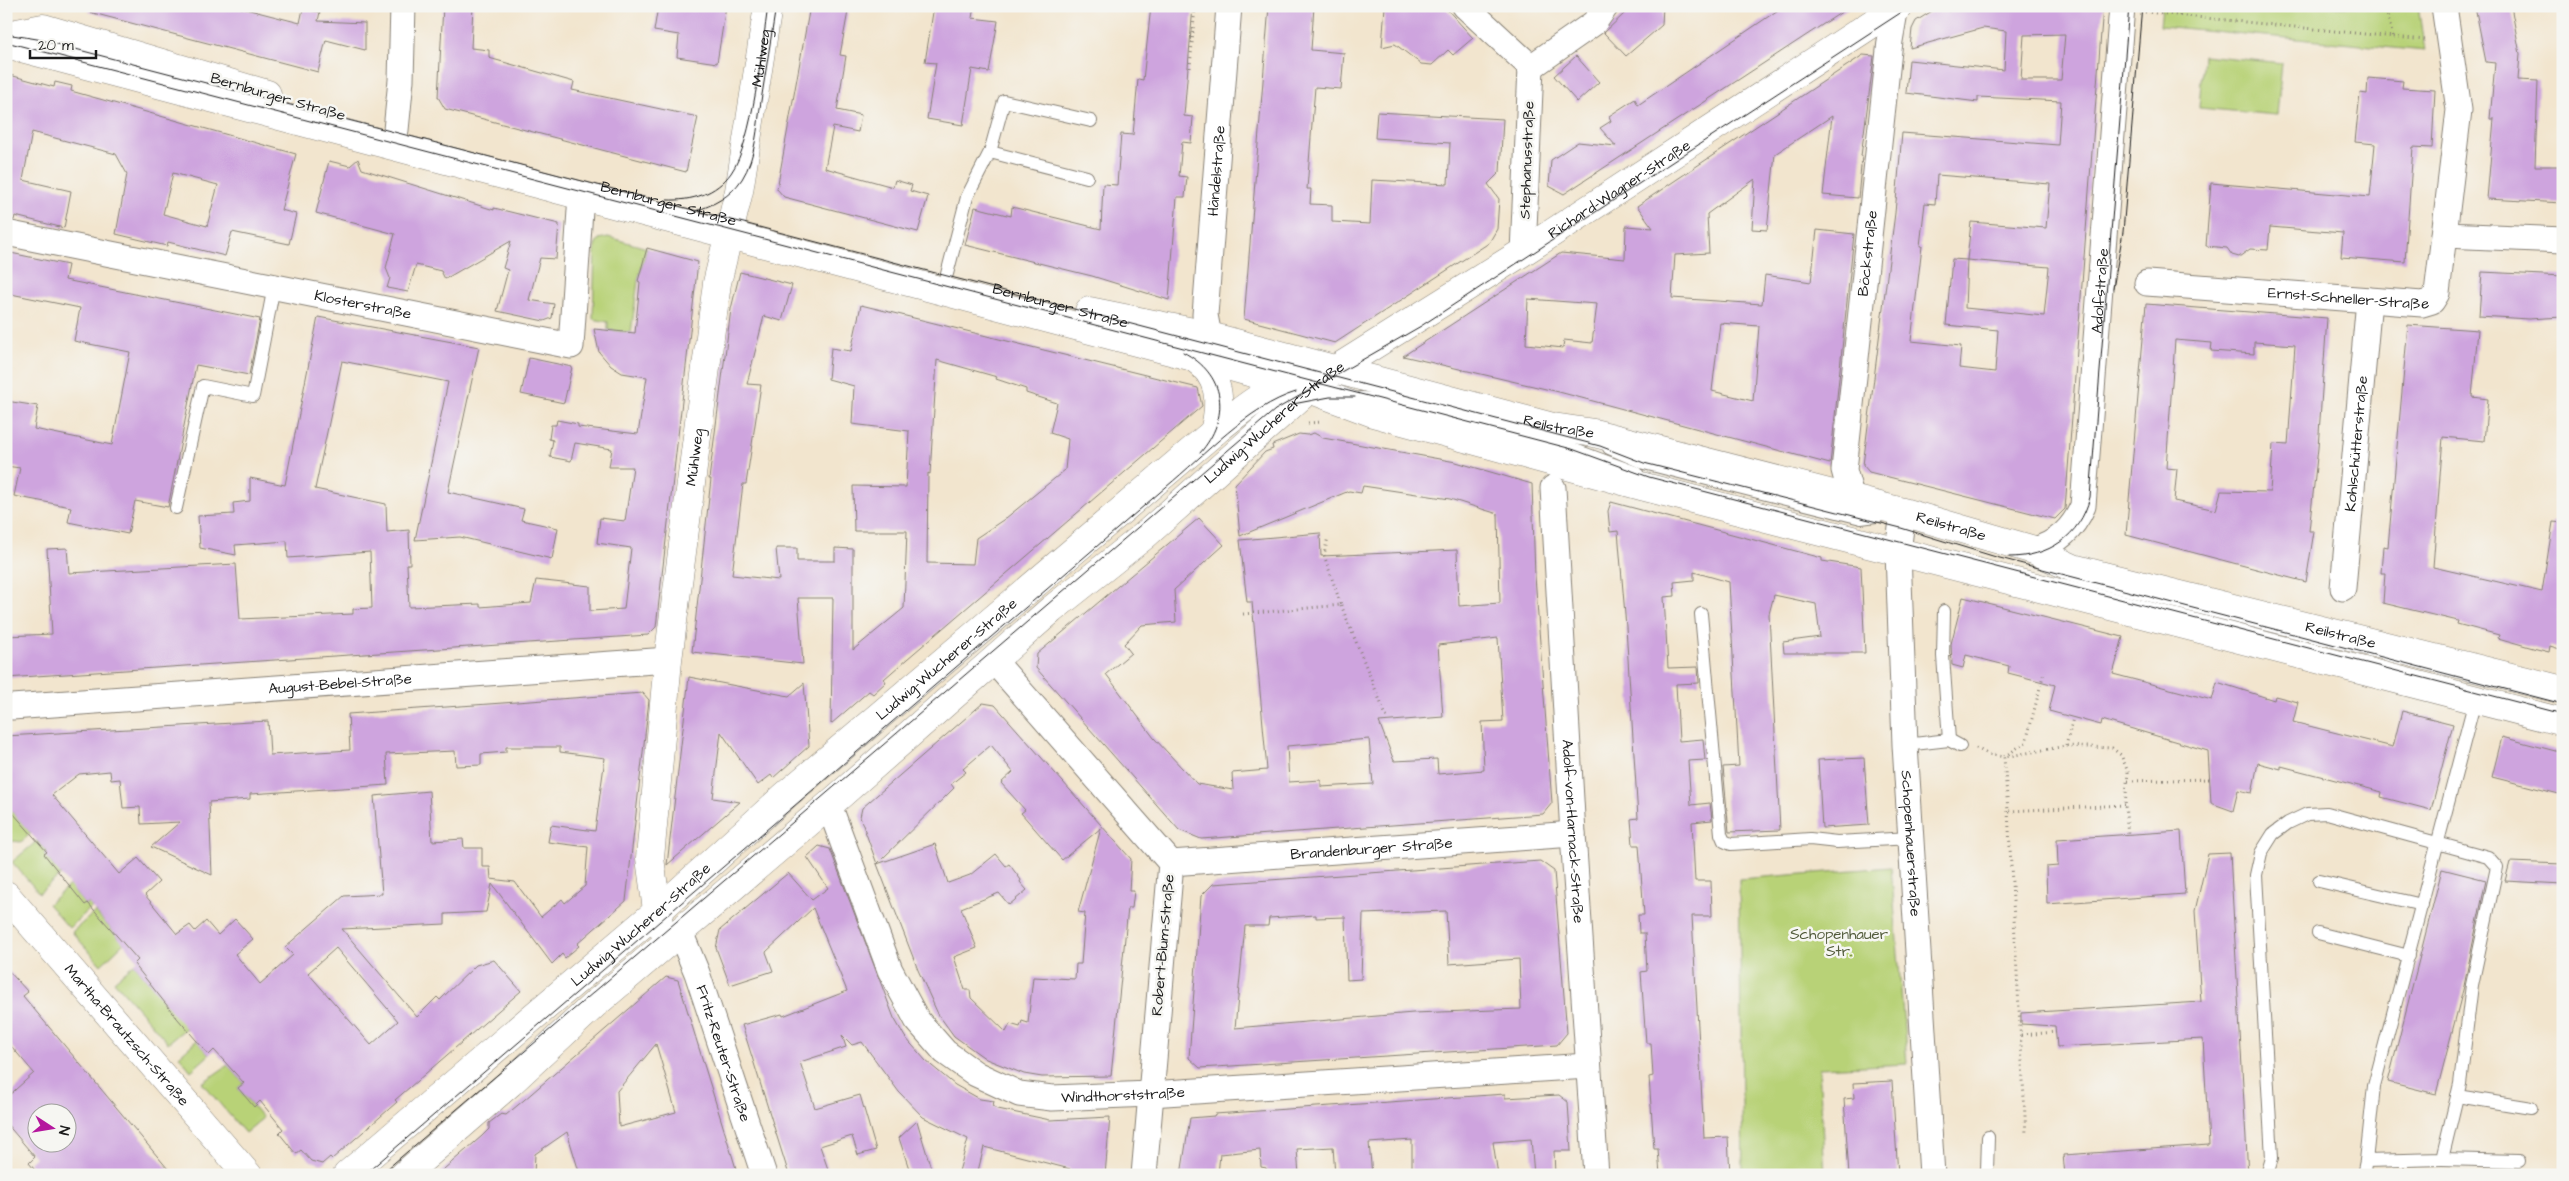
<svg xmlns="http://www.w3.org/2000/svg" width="2569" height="1181" viewBox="0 0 2569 1181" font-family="'Architects Daughter',sans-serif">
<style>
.green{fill:#b8d277;stroke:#6a774a}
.building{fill:#cea4de;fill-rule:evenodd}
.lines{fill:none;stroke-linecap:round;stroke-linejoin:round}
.lane-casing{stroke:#878075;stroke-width:14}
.street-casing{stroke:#878075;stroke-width:27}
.secondary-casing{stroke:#878075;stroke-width:29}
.path{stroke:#878075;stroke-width:3;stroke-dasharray:1 4;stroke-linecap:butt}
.lane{stroke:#fff;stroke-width:12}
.street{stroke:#fff;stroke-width:25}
.secondary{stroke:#fff;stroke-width:28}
.tram{stroke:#1c1c1c;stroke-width:1}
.labels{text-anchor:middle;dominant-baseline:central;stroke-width:5;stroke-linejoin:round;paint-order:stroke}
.street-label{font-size:15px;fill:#1c1c1c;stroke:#f6f6f2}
.park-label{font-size:15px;fill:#535c3c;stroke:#f6f6f2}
</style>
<rect width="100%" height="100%" fill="#f6f6f2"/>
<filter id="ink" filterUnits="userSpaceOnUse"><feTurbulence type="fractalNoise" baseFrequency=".02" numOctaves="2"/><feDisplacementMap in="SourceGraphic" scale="10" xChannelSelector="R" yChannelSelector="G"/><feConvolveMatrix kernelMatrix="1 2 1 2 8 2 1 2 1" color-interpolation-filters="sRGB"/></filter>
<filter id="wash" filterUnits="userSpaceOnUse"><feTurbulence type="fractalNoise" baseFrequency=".0096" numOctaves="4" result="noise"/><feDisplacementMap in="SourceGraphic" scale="20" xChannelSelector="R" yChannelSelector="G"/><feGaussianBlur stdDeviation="1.12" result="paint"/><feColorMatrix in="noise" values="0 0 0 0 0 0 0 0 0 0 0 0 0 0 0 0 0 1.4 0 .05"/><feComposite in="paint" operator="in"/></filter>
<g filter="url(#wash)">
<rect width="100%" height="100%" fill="#f2e5ce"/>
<g class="green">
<polygon points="2162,6 2418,6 2425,51 2160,26"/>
<polygon points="2203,55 2282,63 2277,115 2199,108"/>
<polygon points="608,237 647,248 638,281 631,333 608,330 608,322 593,319 595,246 599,239"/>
<polygon points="9,808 31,833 21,842 13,841 6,847 6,811"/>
<polygon points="37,841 47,852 44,854 56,869 64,872 39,893 12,862"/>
<polygon points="1891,867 1907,1064 1819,1068 1825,1175 1743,1175 1739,879"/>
<polygon points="72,883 74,891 85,905 88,903 92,907 69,928 48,904"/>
<polygon points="95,912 124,943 101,965 72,932"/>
<polygon points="134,964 177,1017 191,1024 168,1043 114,981"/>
<polygon points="197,1040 209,1055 191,1071 179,1056"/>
<polygon points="228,1065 244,1083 238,1088 263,1118 245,1133 202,1083"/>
</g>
<g id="blocks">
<g class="building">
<polygon points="90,6 234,6 300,23 303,9 320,12 318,21 365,23 365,50 326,40 318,72 89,12"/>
<polygon points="443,6 473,6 471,48 489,50 489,58 574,82 572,90 698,117 686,172 445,109 438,97"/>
<polygon points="658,6 726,6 717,63 677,57 679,35 654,31"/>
<polygon points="810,6 849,6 840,55 846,56 837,110 861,115 858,132 833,127 825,168 893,187 895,180 912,185 910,191 928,196 918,232 784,197 777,189"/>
<polygon points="934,6 974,6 972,18 998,21 989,72 972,69 963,125 927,119 936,63 925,62"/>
<polygon points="1151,6 1193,6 1184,116 1193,117 1191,143 1182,142 1179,176 1187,177 1185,197 1177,197 1169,300 1092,276 965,245 975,207 1011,216 1012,207 1101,229 1103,184 1117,185 1121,134 1133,135 1138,79 1143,80"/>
<polygon points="1269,6 1314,6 1311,50 1344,53 1341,89 1315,87 1312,124 1307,189 1311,189 1310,204 1332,205 1332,222 1370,224 1372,180 1448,184 1450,143 1375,138 1377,112 1503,119 1500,172 1488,184 1499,199 1497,229 1489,243 1335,343 1244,319"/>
<polygon points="1385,6 1444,6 1473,38 1453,55 1448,50 1432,65 1421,64 1395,44 1382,47"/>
<polygon points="1626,6 1663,6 1662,25 1626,56 1604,33 1626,12"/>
<polygon points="1784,6 1851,6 1564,194 1549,186 1551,160 1578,142 1616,146 1600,128 1611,121 1609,116 1635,99 1638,105"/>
<path d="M1940,6h5l3,5 16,-5h139l-38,503 -10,10 -186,-47 -6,-7 32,-252 7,-80 156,12 3,-44 -83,-4v5l-72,-9 3,-33 95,10 2,-39 -23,-3 -73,20 2,-19 4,-8zM2065,34l-4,46h-40l3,-45zM1937,175l113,9 -4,44 -75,-6 -4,38 -15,-1 -6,66 52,5 -3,42 -36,-4 2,-22 -50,-5 11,-95h-2l5,-43 10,1zM1967,260l82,7 -5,49 -79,-8z"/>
<polygon points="2475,6 2511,6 2520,54 2518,80 2538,81 2535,166 2563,166 2563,203 2487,199 2494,119 2490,119 2495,63 2486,62"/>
<path d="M1863,55l11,1 -13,100h1l-4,42 -35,-3 9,-79 -57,38 -8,76 -15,-1 3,-50 -48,35 2,39 -34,2 -3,43 90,6 3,-29 46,7 6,-52 37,4 -24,230 -271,-72 -156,-36 158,-103 64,6 1,-33 27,2 -16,-22zM1528,299l69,5 -5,39 -28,-3 -1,8 -37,-4zM1720,323l39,3 -6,75 -41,-10z"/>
<polygon points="1576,56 1599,82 1577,102 1554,76"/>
<path d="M6,74l48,13 1,-5 17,4 -1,5 225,63 -15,56 15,4 -7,30 -57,-12 -7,24 -57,-14 -1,4 -51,-12 11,-60 -11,-20 -84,-22 -9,48 48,11 -7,37 -49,-12 -1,4 -8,-1zM173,173l45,12 -11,41 -44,-12z"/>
<polygon points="2368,78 2403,81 2402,88 2435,90 2432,148 2413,147 2405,262 2341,257 2343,233 2270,227 2268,250 2250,249 2239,257 2232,255 2227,248 2206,246 2211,183 2370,197 2375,144 2355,142 2360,93 2367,94"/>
<polygon points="358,159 362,169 494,210 494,208 559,224 556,259 540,258 529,300 554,304 552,318 544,321 497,311 508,270 503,268 511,241 445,279 441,271 416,265 408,292 387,288 390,278 386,268 395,234 316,213 329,161 350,166"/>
<polygon points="647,248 698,262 656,627 648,635 6,678 6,636 52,634 47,549 67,548 69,573 236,564 240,619 353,614 353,609 372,608 370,552 288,558 287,541 235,545 236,555 200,548 198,516 234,514 233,503 250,501 250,478 285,485 318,317 479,347 448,492 524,509 521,520 558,528 552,559 460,537 415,540 448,382 342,361 315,489 386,504 387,532 409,530 410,564 407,564 409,607 480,604 480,607 531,603 536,580 590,586 590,611 624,609 631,548 597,543 600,518 625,521 633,467 609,467 612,449 575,443 571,461 550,457 553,440 549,439 551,425 556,425 557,420 578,424 578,427 638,434 647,377 622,373 611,366 599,352 594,329 635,333 640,282 638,281"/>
<polygon points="6,252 68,265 65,280 260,319 249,375 196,365 168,507 135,501 128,534 68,522 71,507 14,496 20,468 6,466 6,401 38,406 34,429 112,445 130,352 74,341 80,308 6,293"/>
<path d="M740,272l52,13 -10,36 -18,-5 -17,68 14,1 -15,99h-3l-11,91 47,5 -3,-32h21v13h38v-13l18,1v101l51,-42 3,-77h-53l-1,-45 53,1 3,-56 -57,-7 2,-38 -26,-7 3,-31 20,3 10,-46 337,83 4,18 -302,259 -16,14 2,3 -13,12 -4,-3 -38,33 2,-126h-35l5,66 -111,-12 19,-173h-2l22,-170zM937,360l60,17 -1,2 30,10v4l31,10 -7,30 18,6 -3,31 -59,48 -30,20 -3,26 -46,-1 1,-90 2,1z"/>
<polygon points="2482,272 2563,276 2563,317 2528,319 2479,316"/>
<path d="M2146,304l181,14 -9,130 -9,83h5l-8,51 -180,-47zM2175,340l37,3 -1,8 43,3v-12l41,3 -7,100 -15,-1 -3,48 -49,-1 -5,19 -42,-9 3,-32 -11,-1z"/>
<polygon points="2408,325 2478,330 2472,397 2488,399 2484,441 2443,437 2433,567 2542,592 2553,522 2563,523 2563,650 2550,646 2549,652 2533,648 2498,638 2499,635 2457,624 2458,621 2383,603 2385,573 2381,573 2383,546 2388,547"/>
<polygon points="529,358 572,367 564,403 521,394"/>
<path d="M1314,433l9,5 133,24 76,22 3,92 17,227 -9,11 -342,25 -22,-9 -143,-162 1,-14 162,-136 25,27 -50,45 2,32 -34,3 -18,19 7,9 -25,21 48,64 43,46 36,6 -1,-17 35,-3 -15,-168h-5l-7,-62 80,-7 1,23 136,-6 2,56 41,-3 -2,-89 -48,-15 -87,-13 -2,7 -12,-2 -109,45 -5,-52 30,-32 8,-3 -1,-4 27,-11 8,1zM1498,638l5,83 -21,1 2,48 -46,4 -1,-15 -43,2 -15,-39 64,-5 -5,-72zM1369,739l4,45 -52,3v-7l-32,2 -2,-36z"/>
<polygon points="1611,502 1822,558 1822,561 1861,567 1865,653 1784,653 1783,642 1820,637 1816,604 1774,595 1769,614 1780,830 1729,832 1723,767 1739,766 1729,582 1694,572 1694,580 1674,582 1675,596 1664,597 1668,668 1698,667 1699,683 1676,684 1679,741 1703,739 1705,760 1688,761 1691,805 1710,803 1712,820 1692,822 1695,881 1711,881 1712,916 1692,916 1704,1138 1728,1137 1730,1175 1660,1175 1658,1149 1654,1149 1649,1077 1653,1076 1651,1043 1646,1043 1641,972 1647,971 1645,933 1639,933 1638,915 1644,915 1639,845 1633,845 1631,819 1638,818 1626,627 1618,531 1610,532 1608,511"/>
<polygon points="1963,597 2123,637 2113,674 2212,700 2217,682 2274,700 2275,696 2298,702 2293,722 2393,747 2402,711 2453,724 2431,810 2381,797 2382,792 2281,766 2281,769 2258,763 2252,793 2238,790 2233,811 2211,803 2208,751 2102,720 2101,725 2049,711 2055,685 2008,673 2009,666 1966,655 1963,668 1952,665 1951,644"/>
<polygon points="689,677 789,696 804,683 809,746 773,778 771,775 758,785 721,732 713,798 740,802 667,865"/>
<path d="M643,693l6,7 -23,201 -49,43 2,2 -14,12 -3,-4 -10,10 -60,-80 -6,28 -41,2v10l-103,5 75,88 20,-20 3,3 36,-35 18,-5 27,31 -126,109 2,2 -26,23 -39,34 -2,-2 -8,7 -11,-3 -10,-11 -5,4 -17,-21 4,-4 -23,-28 -6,6 -16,-19 6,-5 -30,-33 -5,5 -32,-37 -43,-54 4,-4 -50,-57 -3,2 -41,-51 3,-2 -41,-47v-69l262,-15 2,34 80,-5 -2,-36zM506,747h54v5l45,6 -10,73 -44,-6 -3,17 40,5 -3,39 -20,17 -3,-4 -21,18 -26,-35 -24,-3 -1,-12h-8v-19h-18l-1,-9 -31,2 -3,-50 -55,5 8,98 -38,2 -59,51 8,8 -33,29 -25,-30 18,-15 -18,-20 -17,16 -12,-14 -11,10 -5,-6 -13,9 -32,-39 14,-13 -21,-24 -19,16 -67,-79 27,-21 31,-3 1,9 9,-1 3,29 17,-1 1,17 39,-2 -29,25 61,28 -3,-73 41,-3v-5l138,-9 -2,-31 69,-3 1,15 25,-1v-11l25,-2zM336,948l62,73 -27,24 -63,-72z"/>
<polygon points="983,703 995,705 1131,859 1129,891 1134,891 1132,908 1128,908 1111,1076 1042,1077 1024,1074 986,1059 954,1036 938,1014 918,970 877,864 935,844 948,883 970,875 996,854 1006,866 1009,864 1021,880 1020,882 1027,890 1009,905 999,893 961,908 977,948 954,957 965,990 970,990 971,998 1006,1032 1010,1024 1020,1027 1022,1021 1028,1023 1033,977 1075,979 1076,964 1081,964 1085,913 1078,912 1101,828 1062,860 1021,813 1025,810 1001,783 1013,772 991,745 963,769 966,772 951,784 954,788 877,864 860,817 862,808"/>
<polygon points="2502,737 2563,753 2563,795 2492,777"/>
<polygon points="1864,758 1869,825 1822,828 1818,760"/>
<polygon points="2181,831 2185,894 2047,904 2046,867 2058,866 2057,839"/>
<polygon points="819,846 830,849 894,1018 905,1037 926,1061 955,1085 980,1099 994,1101 993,1106 998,1109 1050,1120 1110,1117 1105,1175 1069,1175 1070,1169 984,1147 977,1175 958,1175 968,1139 923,1117 899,1092 862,1042 852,1045 842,1035 846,1047 800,1062 815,1108 860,1095 876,1150 858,1155 852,1136 820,1146 830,1175 789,1175 742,1025 782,1014 783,1016 847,991 813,908 766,952 773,971 730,985 716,948 720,930 788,873 812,900 828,888 807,857"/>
<polygon points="2230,853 2248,1175 2065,1175 2063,1155 2209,1145 2203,1039 2057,1047 2055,1026 2021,1024 2021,1013 2201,1002 2195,911 2208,854"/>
<path d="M1540,861l14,10 13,162 -10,12 -357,23 -11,-10 12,-162 12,-12zM1446,911l3,53 70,-5 2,50 -108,4 -178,15 10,-102h23l1,-8 47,-3v3l29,-1 2,63 14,-1 2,-65z"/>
<polygon points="2510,862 2563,864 2563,884 2505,881"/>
<polygon points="2442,869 2486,880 2464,986 2436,1094 2388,1082"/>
<path d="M6,968l22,24 -5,4 150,179h-134l-10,-12 6,-6 -29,-34v-25l28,-25 -28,-33zM38,1114h30v30h-30z"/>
<path d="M666,977l12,3 60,195h-158l-13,-43 -32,22 -1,21h-97l45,-39 7,-7v-6l12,-9 5,1 18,-15zM656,1044l20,68 -57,15 -2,-36z"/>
<polygon points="1892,1081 1898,1175 1849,1175 1844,1099 1854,1098 1853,1083"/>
<polygon points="1505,1094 1505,1098 1559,1095 1568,1102 1571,1151 1554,1151 1555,1175 1534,1175 1531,1139 1493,1142 1498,1175 1412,1175 1412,1140 1369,1143 1372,1175 1335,1175 1333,1147 1297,1149 1299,1175 1267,1175 1266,1168 1261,1167 1260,1150 1220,1154 1218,1175 1181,1175 1190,1118 1214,1116 1215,1114"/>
<polygon points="917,1121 933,1175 911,1175 899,1138"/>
</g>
</g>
</g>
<g filter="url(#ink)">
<use href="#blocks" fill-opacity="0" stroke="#878075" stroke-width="1"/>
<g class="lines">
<g class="lane-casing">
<g id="lane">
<polyline points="990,152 1004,101 1091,121"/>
<polyline points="947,274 967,197 990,152 1087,177"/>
<polyline points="1360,398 1380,399 1572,449 1637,473"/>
<polyline points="1609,448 1644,463 1861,518 1884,515"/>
<polyline points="176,508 203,386 253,396 274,286"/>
<polyline points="1944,611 1943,656 1949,740"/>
<polyline points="1701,614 1721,834 1724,841 1731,844 1810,839 1837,842 1911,838"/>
<polyline points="1905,745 1949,740 1960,746"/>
<polyline points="2319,881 2422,905"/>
<polyline points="2318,933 2409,956"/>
<polyline points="2457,1096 2531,1108"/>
<polyline points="2442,1159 2519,1161"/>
<polyline points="1983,1175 1987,1171 1988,1137"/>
<polyline points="2267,1175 2272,1158 2256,875 2261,853 2273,834 2288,823 2307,814 2327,813 2488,857 2497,867 2472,985 2460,1084 2442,1159 2366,1161 2374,1086 2475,700"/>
<polyline points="2363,1175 2366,1161"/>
</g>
</g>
<g class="street-casing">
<g id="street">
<polyline points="1465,6 1531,67 1523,252"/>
<polyline points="1531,67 1594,23 1606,6"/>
<polyline points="396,130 401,80 403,6"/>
<path id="s1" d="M6,233l565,113 10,-151"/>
<polyline points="2445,235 2563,240"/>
<path id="s2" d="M2147,283l275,21 10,-3 5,-8 22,-183 -15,-104"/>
<path id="s3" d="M1209,336l-4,-21 24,-309"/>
<path id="s4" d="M1553,488l20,346 23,341"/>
<path id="s5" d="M1852,499l-8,-29 46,-429 6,-35"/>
<path id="s6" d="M1903,512l-5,40 7,193 27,430"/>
<path id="s7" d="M2034,550c24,-7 39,-21 49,-44l39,-500"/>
<path id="s8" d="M2343,588l26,-288"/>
<polyline points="994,661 1171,863 1144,1175"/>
<path id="s9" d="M12,707l656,-47"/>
<path id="s10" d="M829,805l61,165 27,50 28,32 31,22 43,20 33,4 98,-4 438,-28"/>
<path id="s11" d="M1171,863l402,-29"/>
<path id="s12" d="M680,932l17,41 67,202"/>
</g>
</g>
<g class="secondary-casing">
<g id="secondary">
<polyline points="6,35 43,28 267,94"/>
<polyline points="6,44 1231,367 1309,389 1373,413 1641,486 2563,722"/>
<path id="s13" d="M1089,311l109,22 355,94 41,6 309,79 131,38 39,18 27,7 463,115"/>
<path d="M1193,357c28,19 29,44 21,75"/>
<path id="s14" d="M6,895l242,280"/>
<path id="s15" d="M659,925l-9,-67 18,-198 49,-377 22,-92 29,-185"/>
<path id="s16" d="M347,1175l312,-265 127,-115 428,-363c26,-21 50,-41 82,-52"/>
<path id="s17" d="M404,1175l106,-92 85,-79 234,-199 222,-195 93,-74 165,-147 27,-20 187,-117 376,-246"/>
</g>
</g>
<g class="path">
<polyline points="2385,6 2393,37"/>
<polyline points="2145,12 2425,40"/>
<polyline points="2180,16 2181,6"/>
<polyline points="1190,68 1195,6"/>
<polyline points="1308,423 1322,422"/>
<polyline points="1341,605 1387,718"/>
<polyline points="1243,614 1341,605 1324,555 1328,537"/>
<polyline points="2066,746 2073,718"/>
<polyline points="1976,748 1988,754 2004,757 2026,742 2044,672"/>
<polyline points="2128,781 2209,779"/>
<polyline points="2125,805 2008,811 2004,757 2066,746 2112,748 2121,755 2128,772 2125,805 2128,834"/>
<polyline points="2008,811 2026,1134"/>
<polyline points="2021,1035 2056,1032"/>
</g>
<use href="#lane" class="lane"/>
<use href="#street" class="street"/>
<use href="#secondary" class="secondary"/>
<g class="tram">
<path id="s18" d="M6,34l31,5 1563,407 44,17 257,65 95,29 567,147"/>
<polyline points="6,42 1572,449 1649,477 2563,714"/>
<path id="s19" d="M667,200c25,1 49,-6 64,-27 22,-31 31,-126 37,-167"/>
<path d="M695,211c19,-6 35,-14 47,-32 14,-22 15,-52 19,-78 5,-31 10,-63 15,-95"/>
<polyline points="2113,289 2123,232 2142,6"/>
<path d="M1183,352c43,22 48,65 17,101"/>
<polyline points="1293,404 1330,397 1355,397"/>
<path d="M2009,557c39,0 71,-20 81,-60l39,-491"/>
<path d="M364,1175l802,-688c39,-32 81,-80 130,-95"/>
<polyline points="380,1175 1275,410 1421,326 1911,6"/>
</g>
</g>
</g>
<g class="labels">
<g class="street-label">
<text stroke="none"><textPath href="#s19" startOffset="192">Mühlweg</textPath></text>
<text transform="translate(278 97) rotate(16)">Bernburger Straße</text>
<text transform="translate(1527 160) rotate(-88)">Stephanusstraße</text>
<text stroke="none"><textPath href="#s3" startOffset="166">Händelstraße</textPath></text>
<text stroke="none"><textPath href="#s17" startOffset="1568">Richard-Wagner-Straße</textPath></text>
<text stroke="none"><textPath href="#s18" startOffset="684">Bernburger Straße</textPath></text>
<text stroke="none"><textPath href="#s5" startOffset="248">Böckstraße</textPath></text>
<text stroke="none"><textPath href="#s7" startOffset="284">Adolfstraße</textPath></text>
<text stroke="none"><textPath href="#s2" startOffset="202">Ernst-Schneller-Straße</textPath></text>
<text stroke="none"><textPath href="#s18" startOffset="1089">Bernburger Straße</textPath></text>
<text stroke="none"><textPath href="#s1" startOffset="364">Klosterstraße</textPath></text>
<text stroke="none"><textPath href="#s13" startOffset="484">Reilstraße</textPath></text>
<text stroke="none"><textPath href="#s17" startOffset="1151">Ludwig-Wucherer-Straße</textPath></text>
<text stroke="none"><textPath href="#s8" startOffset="145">Kohlschütterstraße</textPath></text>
<text stroke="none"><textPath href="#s15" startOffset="471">Mühlweg</textPath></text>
<text stroke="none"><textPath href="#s13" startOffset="889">Reilstraße</textPath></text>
<text stroke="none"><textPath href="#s13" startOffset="1294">Reilstraße</textPath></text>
<text stroke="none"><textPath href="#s16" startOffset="791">Ludwig-Wucherer-Straße</textPath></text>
<text stroke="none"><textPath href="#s9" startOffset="329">August-Bebel-Straße</textPath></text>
<text stroke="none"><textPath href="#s4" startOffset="344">Adolf-von-Harnack-Straße</textPath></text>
<text stroke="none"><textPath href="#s6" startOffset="332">Schopenhauerstraße</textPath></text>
<text stroke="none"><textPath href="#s11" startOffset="201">Brandenburger Straße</textPath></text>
<text stroke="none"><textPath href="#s16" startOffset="386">Ludwig-Wucherer-Straße</textPath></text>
<text transform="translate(1163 945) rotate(-85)">Robert-Blum-Straße</text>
<text stroke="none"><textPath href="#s14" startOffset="185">Martha-Brautzsch-Straße</textPath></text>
<text stroke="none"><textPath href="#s12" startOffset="129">Fritz-Reuter-Straße</textPath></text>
<text stroke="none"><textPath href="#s10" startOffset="465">Windthorststraße</textPath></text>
</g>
<g class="park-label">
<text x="1839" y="934">Schopenhauer<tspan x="1839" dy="17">Str.</tspan></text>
</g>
</g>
<rect width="2569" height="1181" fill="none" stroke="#f6f6f2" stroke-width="25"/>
<g transform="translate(52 1128) rotate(102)"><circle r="24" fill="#f6f6f2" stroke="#9f9f9c"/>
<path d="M0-4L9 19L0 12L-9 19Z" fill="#b5179e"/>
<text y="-8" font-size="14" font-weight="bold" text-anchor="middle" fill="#1c1c1c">N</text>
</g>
<path d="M30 50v8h66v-8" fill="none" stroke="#1c1c1c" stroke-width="2.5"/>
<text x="38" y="50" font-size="15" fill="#1c1c1c" stroke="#f6f6f2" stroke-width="4" paint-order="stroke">20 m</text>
</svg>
